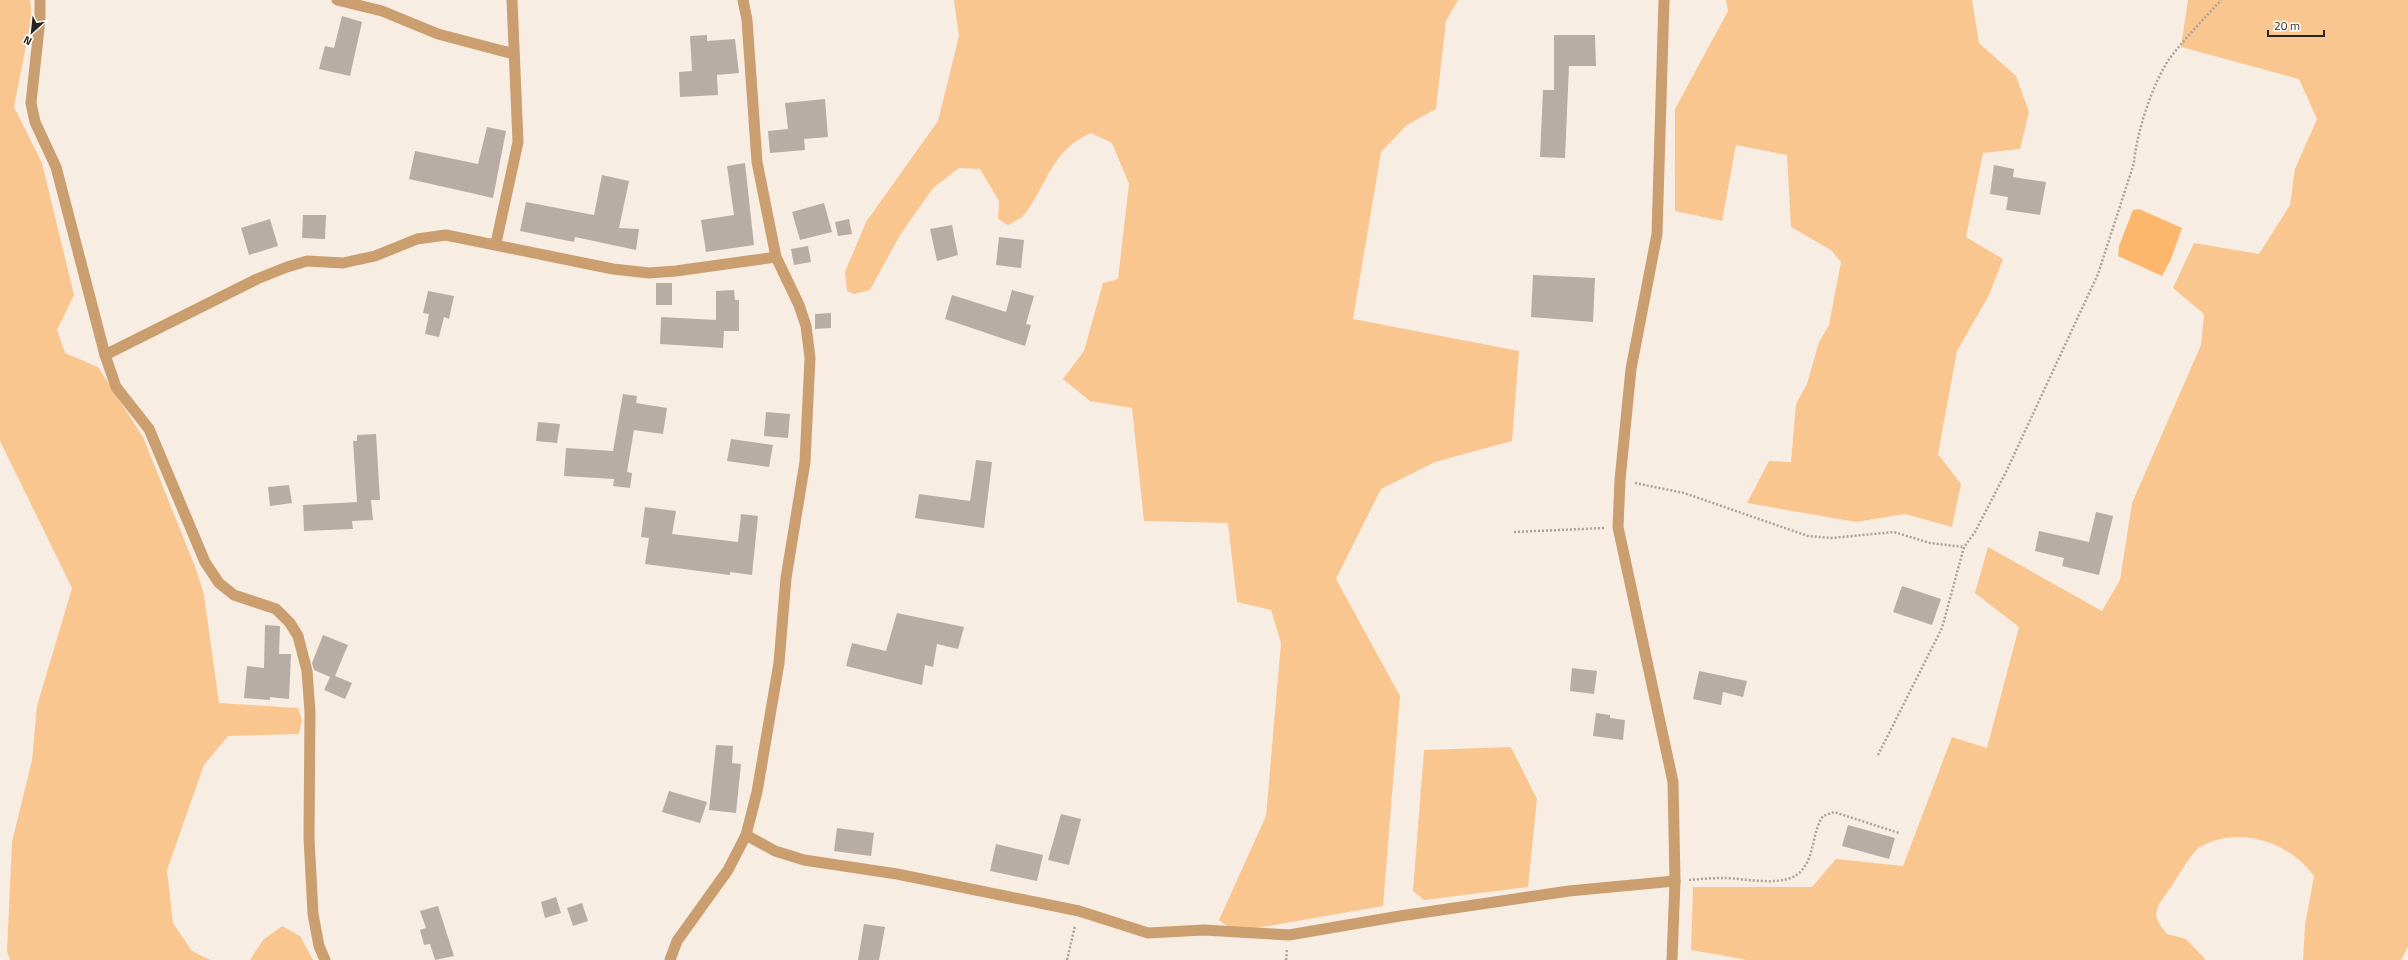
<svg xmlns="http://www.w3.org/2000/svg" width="2408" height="960" viewBox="0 0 2408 960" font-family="'Titillium Web',sans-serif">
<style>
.green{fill:#fac690}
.water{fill:#fcb76c}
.building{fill:#b7ada4}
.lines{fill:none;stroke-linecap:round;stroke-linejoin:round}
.path{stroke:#aaa39b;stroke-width:2.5;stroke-dasharray:2 2;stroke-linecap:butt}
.minor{stroke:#cb9e6f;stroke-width:11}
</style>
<rect width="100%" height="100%" fill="#f7ede3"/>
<g class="green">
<polygon points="0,0 30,0 32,15 14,107 42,163 74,295 57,330 65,353 98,367 143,437 196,569 204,595 219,703 298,708 302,720 299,734 228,736 204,765 167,870 173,923 192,951 210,960 10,960 7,951 12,842 32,760 37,706 72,588 0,441"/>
<path d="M954,0h504l-12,21 -10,88 -29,16 -26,27 -28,167 166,32 -7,90 -77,21 -54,27 -45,90 64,117 -17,210 -149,26 -15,-12 47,-104 15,-173 -10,-33 -34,-8 -9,-79 -84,-2 -12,-113 -42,-7 -27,-22 21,-28 19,-68 15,-4 11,-95 -17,-41 -21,-10c-40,17 -43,51 -67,82 -4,4 -11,7 -16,10l-10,-6 1,-18 -19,-32 -21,-1 -26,20 -33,47 -30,55 -16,4 -7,-3 -2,-19 21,-50 72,-101 21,-85z"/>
<polygon points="1726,0 1972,0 1979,43 2016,76 2029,112 2020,149 1983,153 1966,237 2003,259 1989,295 1957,351 1938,454 1961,484 1952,527 1905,514 1856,522 1747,503 1769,461 1791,462 1796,404 1807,384 1819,342 1829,325 1841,262 1831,250 1791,227 1787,155 1736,145 1722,221 1675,211 1675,109 1728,11"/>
<path d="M2188,0h220v947l-7,13h-98l2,-35 9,-49c-25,-35 -76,-51 -114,-29 -9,6 -22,30 -29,40 -5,8 -18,21 -14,32 2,5 7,11 10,15l19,5 20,21h-458l-57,-10 2,-63h119l24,-28 67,7 49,-129 35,11 32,-121 -44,-34 13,-46 114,64 18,-31 12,-77 69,-158 3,-31 -31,-26 21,-45 65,11 31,-49 5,-36 22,-50 -18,-40 -118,-32z"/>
<polygon points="1511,747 1537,799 1528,887 1424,900 1413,891 1424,750"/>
<polygon points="282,926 300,936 313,960 250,960 263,940"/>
</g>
<polygon class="water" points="2139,209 2182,228 2171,259 2162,276 2118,256 2119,246 2133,210"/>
<g class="building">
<polygon points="342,16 362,22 350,76 319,69 325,46 334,48"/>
<polygon points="707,35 707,41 735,39 739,73 717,75 718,95 680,97 679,72 692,71 690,36"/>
<polygon points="1554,35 1595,35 1596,66 1569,66 1565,158 1540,157 1543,90 1554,90"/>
<polygon points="825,99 828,137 804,139 805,150 770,153 768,131 788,129 785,103"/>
<polygon points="487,127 506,131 493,198 409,179 415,151 478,164"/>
<polygon points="745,163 754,245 706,252 701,220 734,215 727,166"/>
<polygon points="1994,165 2014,169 2013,177 2046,182 2040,215 2006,210 2008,197 1990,194"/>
<polygon points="602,175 629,181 619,228 639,229 636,250 575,237 574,242 520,231 526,202 594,215"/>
<polygon points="824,203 832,232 800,240 792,212"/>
<polygon points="303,215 326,215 325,239 302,238"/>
<polygon points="270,219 278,246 249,255 241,228"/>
<polygon points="849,219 852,234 838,236 835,222"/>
<polygon points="952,225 958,255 937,261 930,229"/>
<polygon points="999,237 1024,240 1021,268 996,265"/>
<polygon points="808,246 811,262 794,265 791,249"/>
<polygon points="1533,275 1595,278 1593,322 1531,317"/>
<rect x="656" y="283" width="16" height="22"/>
<polygon points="734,290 735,300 739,300 739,331 724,331 723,348 660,344 661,317 716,320 716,291"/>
<polygon points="1012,290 1034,296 1026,324 1031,325 1025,346 945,319 952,295 1006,312"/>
<polygon points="428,291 454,296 449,319 444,317 439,337 425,334 429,314 423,313"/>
<polygon points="831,313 831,328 815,329 815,314"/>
<polygon points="623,394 637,396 636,403 667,408 663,434 634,430 627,472 632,473 630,488 613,486 614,479 564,476 566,448 613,451"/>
<polygon points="766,412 790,414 788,438 764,436"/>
<polygon points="538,422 560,424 557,443 536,441"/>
<polygon points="376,434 380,500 371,500 373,520 352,521 353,529 304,531 303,505 357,502 353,441 357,441 357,435"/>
<polygon points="731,439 773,445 769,467 727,461"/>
<polygon points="976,460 992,462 984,528 915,518 919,494 970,501"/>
<polygon points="289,485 292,503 270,506 268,487"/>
<polygon points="645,507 676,511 672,534 738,542 741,514 758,516 752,575 730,572 730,575 645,564 649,538 641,537"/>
<polygon points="2096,512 2113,516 2099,575 2062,566 2064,558 2035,551 2039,531 2089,542"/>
<polygon points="1902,586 1941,599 1932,625 1893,612"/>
<polygon points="897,613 964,627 958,649 937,644 933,667 925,665 922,685 846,666 852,643 886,651"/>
<polygon points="265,625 280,626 279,654 291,654 289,699 270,697 270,700 244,698 247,666 264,668"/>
<polygon points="323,635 348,645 335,676 352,683 345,699 324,690 330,677 314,670 312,663"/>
<polygon points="1572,668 1597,671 1594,694 1570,691"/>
<polygon points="1699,671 1747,681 1743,697 1723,692 1721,705 1693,699"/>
<polygon points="1596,713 1610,715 1610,718 1625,720 1623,740 1593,736"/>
<polygon points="716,745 733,746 732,763 741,764 736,813 709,810"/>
<polygon points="669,791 707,802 700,823 662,812"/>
<polygon points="1061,814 1081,819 1069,865 1048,860"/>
<polygon points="1848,825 1895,838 1889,859 1842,846"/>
<polygon points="837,828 874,833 871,856 834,851"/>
<polygon points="996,844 1043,855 1037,881 990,871"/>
<polygon points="556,897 561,913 545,918 541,902"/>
<polygon points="582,903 588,921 573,926 567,908"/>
<polygon points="438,906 454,956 435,960 430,944 424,945 420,930 426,928 420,911"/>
<polygon points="864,924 885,927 879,960 858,960"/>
</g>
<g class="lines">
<g class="path">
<polyline points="1635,483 1684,493 1808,536 1831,538 1894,532 1930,543 1964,547"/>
<polyline points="1514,532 1604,528"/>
<path d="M1878,755l64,-127 22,-81 11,-15 31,-60 92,-198 36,-111c2,-29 19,-81 36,-105 15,-20 34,-39 51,-58"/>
<path d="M1689,880c11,-1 23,-2 34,-2 22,0 64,11 79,-8 13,-15 10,-38 21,-54l11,-4 65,21"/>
<polyline points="1067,960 1075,926"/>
<polyline points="1286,960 1287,949"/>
</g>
<g class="minor">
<polyline points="40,0 40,19 31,103 35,122 56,167 105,355 116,387 149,429 205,562 219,583 234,595 276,609 290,623 298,636 307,671 310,712 309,837 313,914 319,946 325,960"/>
<polyline points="337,0 382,11 438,34 514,54"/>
<polyline points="1664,0 1657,234 1631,369 1620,480 1618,527 1673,782 1675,881 1672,960"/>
<polyline points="496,243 518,142 512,0"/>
<polyline points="105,355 257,279 287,267 307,261 343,263 375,256 417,239 446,235 613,269 649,273 676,271 776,257"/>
<polyline points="746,835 775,851 804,860 897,874 1079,911 1148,933 1204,930 1289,935 1400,916 1569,891 1675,881"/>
<polyline points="670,960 677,941 728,870 746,835 757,792 779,663 786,578 805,462 810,358 806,326 799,305 776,257 757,162 747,20 743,0"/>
</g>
</g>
<g transform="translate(32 32) rotate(207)" stroke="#fefcfa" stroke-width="3" paint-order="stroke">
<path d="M0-3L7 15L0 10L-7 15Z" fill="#282521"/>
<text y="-6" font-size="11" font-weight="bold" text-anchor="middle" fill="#282521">N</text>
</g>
<path d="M2268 30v6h56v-6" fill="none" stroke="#282521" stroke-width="2"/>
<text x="2274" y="30" font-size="12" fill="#282521" stroke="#fefcfa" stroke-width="3" paint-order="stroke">20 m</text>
</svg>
